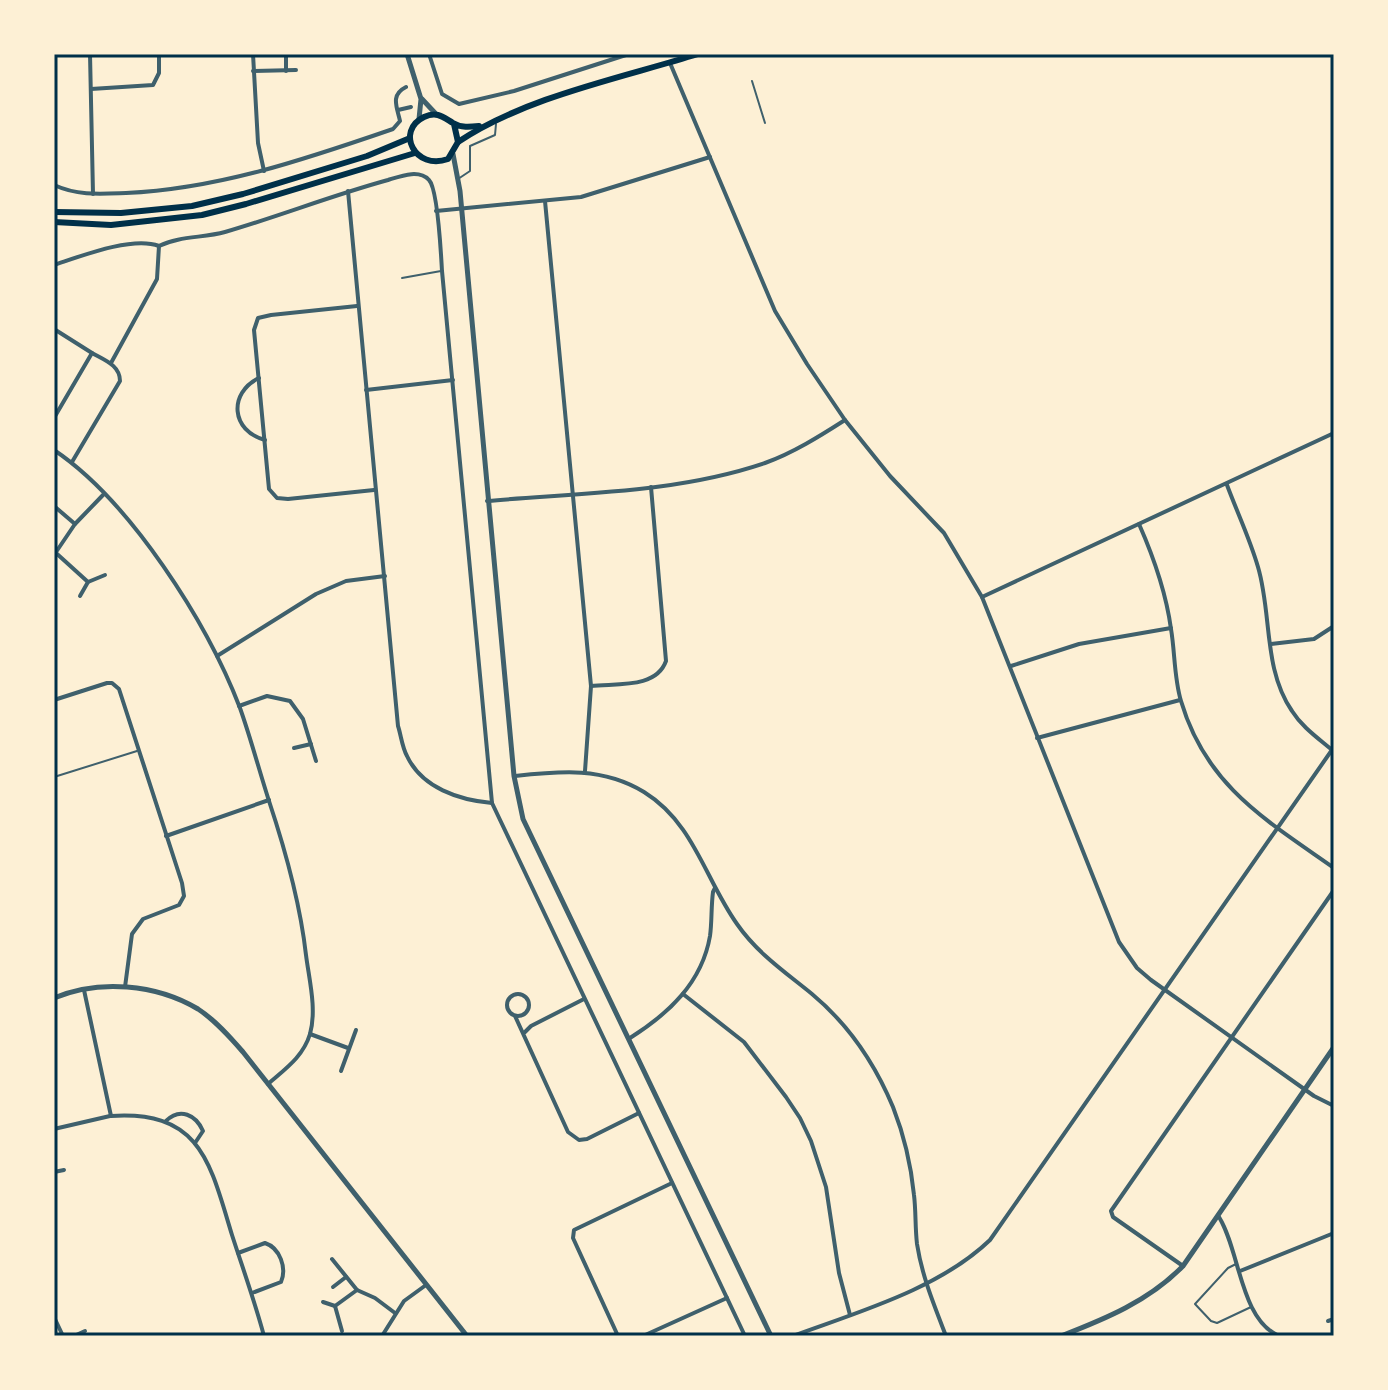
<svg xmlns="http://www.w3.org/2000/svg" width="1388" height="1390" viewBox="0 0 1388 1390" font-family="'Roboto Condensed',sans-serif">
<style>
.lines{fill:none;stroke-linecap:round;stroke-linejoin:round}
.service{stroke:#3f606c;stroke-width:2}
.minor{stroke:#3f606c;stroke-width:4}
.tertiary{stroke:#3f606c;stroke-width:5}
.secondary{stroke:#003049;stroke-width:6}
.neatline{fill:none;stroke:#003049;stroke-width:3}
</style>
<rect width="100%" height="100%" fill="#fdf0d5"/>
<g class="lines">
<g class="service">
<polyline points="752,81 765,123"/>
<polyline points="458,179 470,171 470,146 495,135 496,124"/>
<polyline points="402,278 441,271"/>
<polyline points="54,777 137,751"/>
<polyline points="1236,1264 1228,1268 1195,1304 1211,1321 1217,1323 1251,1307"/>
</g>
<g class="minor">
<polyline points="90,54 93,194"/>
<polyline points="253,54 258,143 264,171"/>
<polyline points="429,54 442,94 459,104 514,91 629,54"/>
<polyline points="286,55 286,71"/>
<polyline points="670,63 775,311 807,364 845,420 890,476 944,533 982,597 1119,942 1137,968 1151,980 1314,1096 1334,1106"/>
<polyline points="253,71 296,70"/>
<polyline points="91,89 153,85 159,73 159,54"/>
<polyline points="398,110 411,107"/>
<path d="M54,185c24,11 46,9 72,8 92,-4 180,-34 267,-64l7,-8c-3,-14 -10,-26 6,-34"/>
<path d="M348,191l50,535c3,9 4,21 9,30 15,32 52,44 85,47"/>
<polyline points="545,201 591,686 585,771"/>
<polyline points="436,211 581,197 710,157"/>
<path d="M54,265c27,-9 78,-29 105,-19 20,-10 44,-8 66,-14 55,-16 108,-37 163,-52 13,-4 31,-11 41,0 9,9 12,75 13,91l50,532 253,533"/>
<polyline points="357,306 271,315 258,318 254,330 269,489 277,498 288,499 374,490"/>
<polyline points="54,329 92,353"/>
<polyline points="111,363 157,279 159,246"/>
<path d="M259,378c-31,15 -28,53 6,62"/>
<polyline points="366,390 453,380"/>
<path d="M54,418l38,-65c12,7 28,12 28,28l-48,81"/>
<path d="M54,450c76,51 153,172 186,258 11,31 19,62 29,93 17,51 31,101 37,154 3,24 11,54 4,79 -7,23 -25,35 -42,50"/>
<path d="M1227,485c10,27 23,54 31,82 14,47 5,102 34,144 10,16 26,27 40,39"/>
<path d="M487,501c92,-8 190,-8 278,-38 28,-10 55,-27 80,-43"/>
<polyline points="54,506 75,524"/>
<path d="M1139,524c15,34 27,68 32,105 4,23 3,49 10,72 25,85 85,119 153,167"/>
<polyline points="56,553 88,582"/>
<polyline points="54,555 75,524 103,495"/>
<polyline points="80,596 88,582 105,575"/>
<polyline points="982,597 1334,433"/>
<polyline points="1271,644 1314,639 1334,626"/>
<polyline points="217,656 316,594 346,581 385,576"/>
<polyline points="1011,666 1079,644 1171,628"/>
<path d="M591,686c25,-3 65,3 75,-25l-15,-174"/>
<polyline points="54,700 107,683 112,683 119,689 182,883 184,896 179,905 143,919 132,934 125,987"/>
<polyline points="239,706 267,696 290,701 303,719 316,761"/>
<polyline points="1037,738 1180,700"/>
<polyline points="294,748 311,744"/>
<path d="M515,776c46,-5 88,-9 129,16 50,31 61,87 93,132 20,29 48,48 75,70 36,30 63,70 81,113 11,28 18,58 21,88 2,16 1,32 3,49 5,32 17,61 29,92"/>
<polyline points="166,836 269,800"/>
<path d="M84,990l27,126c90,-6 99,47 121,119 11,34 23,67 32,101"/>
<polyline points="683,994 744,1042 786,1097 800,1118 811,1141 826,1187 839,1273 850,1315"/>
<circle cx="518" cy="1005" r="11"/>
<polyline points="515,1016 568,1132 579,1140 587,1139 639,1113"/>
<polyline points="525,1032 531,1026 584,999"/>
<polyline points="310,1034 348,1048"/>
<path d="M630,1038c38,-24 72,-55 80,-102 2,-14 1,-29 3,-44l2,-4"/>
<polyline points="341,1071 356,1030"/>
<path d="M166,1121c14,-14 30,-6 37,10l-8,12"/>
<polyline points="54,1129 110,1116"/>
<polyline points="54,1172 64,1170"/>
<path d="M1219,1217c21,34 21,102 60,119"/>
<path d="M238,1253l27,-10c15,5 22,25 16,39l-29,11"/>
<polyline points="332,1259 357,1290 375,1298 395,1313"/>
<polyline points="1183,1266 1113,1217 1111,1211 1334,890"/>
<polyline points="1240,1271 1334,1233"/>
<polyline points="333,1287 346,1277"/>
<polyline points="323,1302 335,1306 342,1331"/>
<polyline points="335,1306 357,1290"/>
<polyline points="54,1317 63,1336"/>
<polyline points="1328,1321 1334,1319"/>
<polyline points="74,1336 85,1331"/>
<polyline points="382,1336 404,1301 426,1285"/>
<polyline points="618,1336 573,1238 574,1230 672,1183"/>
<polyline points="643,1336 727,1298"/>
<path d="M793,1336c65,-24 146,-47 197,-96l344,-493"/>
</g>
<g class="tertiary">
<polyline points="407,54 421,99 419,119"/>
<polyline points="422,99 436,114"/>
<polyline points="453,154 460,191 514,776 523,819 771,1336"/>
<path d="M54,998c45,-19 102,-14 144,11 17,11 32,28 45,43l224,284"/>
<path d="M1061,1336c44,-17 88,-35 122,-70l151,-219"/>
</g>
<g class="secondary">
<path d="M454,124l4,18 -10,17c-33,12 -53,-28 -24,-42 13,-6 19,0 29,6 8,5 17,4 26,3"/>
<path d="M458,142c67,-45 163,-64 240,-88"/>
<polyline points="54,212 121,213 192,206 243,194 367,156 410,138"/>
<polyline points="54,222 111,225 202,215 246,204 415,153"/>
</g>
</g>
<rect width="1388" height="1390" fill="none" stroke="#fdf0d5" stroke-width="112"/>
<rect x="56" y="56" width="1276" height="1278" class="neatline"/>
</svg>
